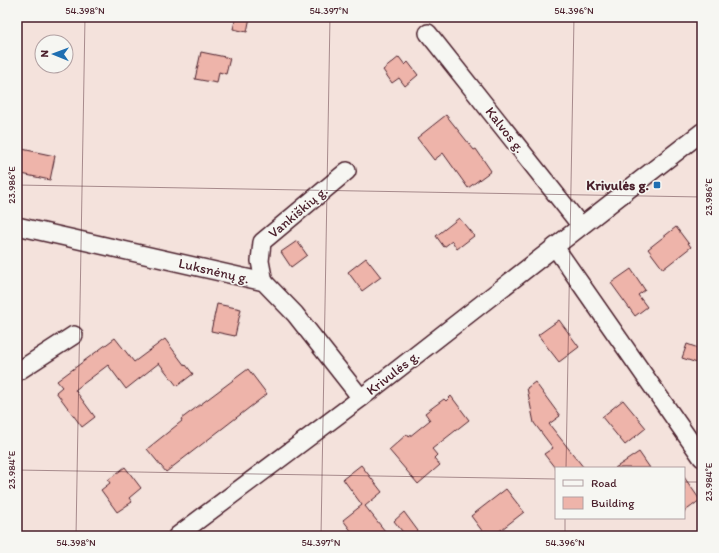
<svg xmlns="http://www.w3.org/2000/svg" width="719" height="553" viewBox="0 0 719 553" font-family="Itim,sans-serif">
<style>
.building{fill:#eeb4aa;stroke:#4a1f2b}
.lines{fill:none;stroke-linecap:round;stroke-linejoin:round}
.street-casing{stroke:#4a1f2b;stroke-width:20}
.street{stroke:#f6f6f2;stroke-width:17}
.ticks{fill:none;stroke:#4a1f2b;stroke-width:1;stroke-opacity:0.45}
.poi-dot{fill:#1f6fb2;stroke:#f6f6f2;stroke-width:1.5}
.labels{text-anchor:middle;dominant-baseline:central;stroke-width:3;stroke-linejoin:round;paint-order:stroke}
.street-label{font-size:14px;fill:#4a1f2b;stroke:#f6f6f2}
.poi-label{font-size:14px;font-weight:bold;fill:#4a1f2b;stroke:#f6f6f2;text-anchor:end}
.neatline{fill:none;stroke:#4a1f2b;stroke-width:1.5}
.ticks-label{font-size:10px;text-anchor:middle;fill:#4a1f2b}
</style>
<rect width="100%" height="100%" fill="#f4e2dc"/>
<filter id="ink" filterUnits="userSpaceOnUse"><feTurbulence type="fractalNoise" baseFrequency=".025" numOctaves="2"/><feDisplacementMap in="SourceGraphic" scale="8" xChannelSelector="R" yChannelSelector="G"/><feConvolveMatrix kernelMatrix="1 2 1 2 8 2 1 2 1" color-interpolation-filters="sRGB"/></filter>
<g filter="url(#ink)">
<g class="building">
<polygon points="236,17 250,17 247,32 233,29"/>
<polygon points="201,52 230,58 226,74 219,72 217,83 195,79"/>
<polygon points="399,57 405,65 408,62 418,75 405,86 399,78 392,83 383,70"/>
<polygon points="446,115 474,150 476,149 491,171 468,188 443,153 434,160 417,138"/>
<polygon points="22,149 55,156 50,180 17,173"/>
<polygon points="459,218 474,236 457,249 452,241 444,247 436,236"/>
<polygon points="676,227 691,247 663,269 648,249"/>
<polygon points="297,241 307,255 291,267 281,252"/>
<polygon points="366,258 381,277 362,291 348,272"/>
<polygon points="631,269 645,290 638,295 647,307 635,316 611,283"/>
<polygon points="217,304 241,309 235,336 211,331"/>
<polygon points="559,320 579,347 559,362 538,335"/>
<polygon points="115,338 134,362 165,339 185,366 186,365 193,374 177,386 159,363 126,389 108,365 75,390 95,417 82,427 56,392 62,387 57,381"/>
<polygon points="687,344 701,349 697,363 682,358"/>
<polygon points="248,369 267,394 166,472 147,449 182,421 181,419"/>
<polygon points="535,382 560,416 549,424 584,468 555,468 544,454 553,448 534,423 527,388"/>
<polygon points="451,396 469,420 432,449 437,455 434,458 440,465 418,484 389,450 407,434 409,437 430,420 425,413 444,399 446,401"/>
<polygon points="623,400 646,428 625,445 602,417"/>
<polygon points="639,452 650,468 615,468"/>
<polygon points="361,465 382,492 365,506 389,536 355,536 343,520 362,505 343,479"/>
<polygon points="125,467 141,488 129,498 132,502 117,512 101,490 110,483 108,480"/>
<polygon points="684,477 700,500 684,512"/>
<polygon points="506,489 524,512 493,536 486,536 471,516"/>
<polygon points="404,512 418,531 412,536 406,536 394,521"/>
</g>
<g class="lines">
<g class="street-casing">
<g id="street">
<polyline points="428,33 581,226"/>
<polyline points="17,226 264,282 295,314 361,398"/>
<polyline points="555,247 702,458"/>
<polyline points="264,282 260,261 262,242 347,171"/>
<polyline points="17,372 74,335"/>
<polyline points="177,536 361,398 702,132"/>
</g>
</g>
<use href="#street" class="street"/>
</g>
</g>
<path class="ticks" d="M17,185l685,12M566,468l8,-451M17,470l539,9M684,482h18M76,536l9,-519M321,536l9,-519M565,536v-18"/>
<rect class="poi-dot" x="653" y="181" width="8" height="8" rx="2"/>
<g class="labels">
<g class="street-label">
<text transform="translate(505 130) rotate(52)">Kalvos g.</text>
<text transform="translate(298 212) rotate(-40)">Vankiškių g.</text>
<text transform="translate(214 271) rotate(13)">Luksnėnų g.</text>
<text transform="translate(393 373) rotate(-38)">Krivulės g.</text>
</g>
<g class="poi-label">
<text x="649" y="185">Krivulės g.</text>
</g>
</g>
<rect width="719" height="553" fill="none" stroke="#f6f6f2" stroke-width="44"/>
<rect x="555" y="467" width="130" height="52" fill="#f6f6f2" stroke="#b1a0a2"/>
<rect x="563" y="480" width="20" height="6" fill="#f6f6f2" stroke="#b1a0a2"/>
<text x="591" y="487" font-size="12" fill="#4a1f2b">Road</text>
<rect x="563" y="497" width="20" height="12" fill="#eeb4aa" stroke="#b1a0a2"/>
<text x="591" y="507" font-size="12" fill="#4a1f2b">Building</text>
<g transform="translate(54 54) rotate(271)"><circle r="19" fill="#f6f6f2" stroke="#b1a0a2"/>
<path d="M0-3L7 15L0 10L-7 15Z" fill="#1f6fb2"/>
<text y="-6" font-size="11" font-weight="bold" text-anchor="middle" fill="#4a1f2b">N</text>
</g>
<rect x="22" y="22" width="675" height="509" class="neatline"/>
<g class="ticks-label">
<text x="85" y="14">54.398°N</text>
<text x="329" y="14">54.397°N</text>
<text x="574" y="14">54.396°N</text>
<text transform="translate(11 185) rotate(-90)" y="4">23.986°E</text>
<text transform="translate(708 197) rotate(-90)" y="4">23.986°E</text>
<text transform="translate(11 470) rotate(-90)" y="4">23.984°E</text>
<text transform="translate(708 482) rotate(-90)" y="4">23.984°E</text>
<text x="76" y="546">54.398°N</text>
<text x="321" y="546">54.397°N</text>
<text x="565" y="546">54.396°N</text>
</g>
</svg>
